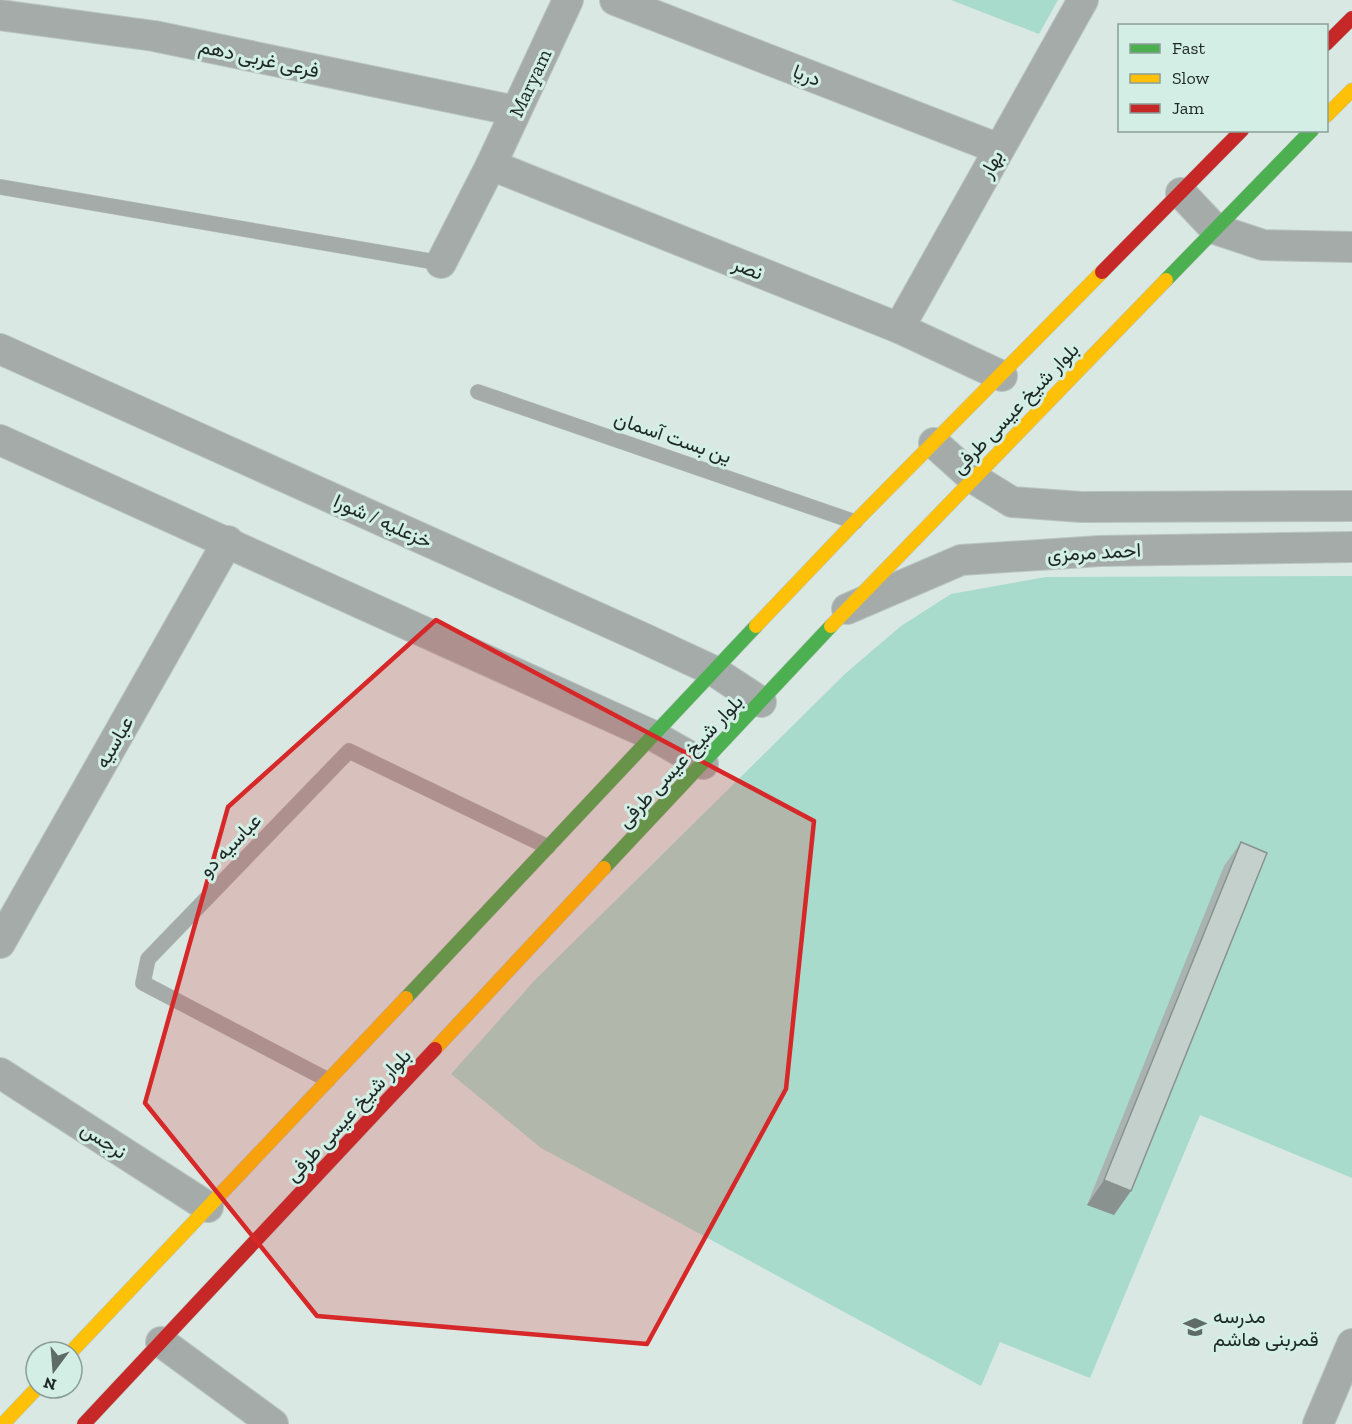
<svg xmlns="http://www.w3.org/2000/svg" width="1352" height="1424" viewBox="0 0 1352 1424" font-family="'Zilla Slab',Vazirmatn,serif">
<style>
.green{fill:#a8dbcc}
.lines{fill:none;stroke-linecap:round;stroke-linejoin:round}
.lane-casing{stroke:#b9c4c0;stroke-width:16}
.street-casing{stroke:#b9c4c0;stroke-width:32}
.fast-casing{stroke:#b9c4c0;stroke-width:15}
.slow-casing{stroke:#b9c4c0;stroke-width:15}
.jam-casing{stroke:#b9c4c0;stroke-width:15}
.lane{stroke:#a4aba8;stroke-width:15}
.street{stroke:#a4aba8;stroke-width:30}
.fast{stroke:#4caf50;stroke-width:14}
.slow{stroke:#ffc107;stroke-width:14}
.jam{stroke:#c62828;stroke-width:14}
.wall{fill:#a9b3af}
.shaded-wall{fill:#89928e}
.building{fill:#c4d0cb;stroke:#89928e;stroke-width:1.5}
.marked{fill:#d62828;fill-opacity:0.2;stroke:#d62828;stroke-width:4.5;stroke-linejoin:round}
.labels{text-anchor:middle;dominant-baseline:central;stroke-width:6;stroke-linejoin:round;paint-order:stroke}
.street-label{font-size:20px;fill:#1d2724;stroke:#d3eee5}
.poi-label{font-size:20px;fill:#1d2724;stroke:#d3eee5;text-anchor:start}
</style>
<rect width="100%" height="100%" fill="#d9e8e3"/>
<g class="green">
<polygon points="951,0 1058,0 1039,34"/>
<polygon points="1352,576 1352,1178 1200,1115 1090,1378 1000,1342 981,1386 541,1148 451,1074 534,981 846,673 901,626 951,594 1046,577"/>
</g>
<g class="lines">
<g class="lane-casing">
<g id="lane">
<polyline points="0,187 441,263"/>
<polyline points="478,392 855,522"/>
<polyline points="328,1080 143,983 148,959 349,751 548,847"/>
</g>
</g>
<g class="street-casing">
<g id="street">
<polyline points="615,0 999,149"/>
<polyline points="0,15 154,36 516,111"/>
<polyline points="491,165 899,328 1002,376"/>
<polyline points="1181,193 1215,229 1263,245 1352,247"/>
<polyline points="441,263 491,165 568,0"/>
<polyline points="899,328 1083,0"/>
<polyline points="0,349 643,638 714,671 761,702"/>
<polyline points="0,440 654,736 703,764"/>
<polyline points="934,443 973,478 1012,502 1081,507 1352,506"/>
<polyline points="847,609 961,560 1100,551 1352,547"/>
<polyline points="0,943 228,541"/>
<polyline points="0,1073 208,1207"/>
<polyline points="161,1342 273,1424"/>
<polyline points="1318,1424 1352,1344"/>
</g>
</g>
<g class="fast-casing">
<g id="fast">
<polyline points="1166,280 1312,130"/>
<polyline points="604,868 831,626"/>
<polyline points="406,998 756,626"/>
</g>
</g>
<g class="slow-casing">
<g id="slow">
<polyline points="1326,116 1352,90"/>
<polyline points="756,626 855,522 1102,272"/>
<polyline points="831,626 1166,280"/>
<polyline points="435,1049 604,868"/>
<polyline points="71,1352 406,998"/>
<polyline points="3,1424 37,1388"/>
</g>
</g>
<g class="jam-casing">
<g id="jam">
<polyline points="1326,44 1352,18"/>
<polyline points="1102,272 1242,130"/>
<polyline points="84,1424 435,1049"/>
</g>
</g>
<use href="#lane" class="lane"/>
<use href="#street" class="street"/>
<use href="#fast" class="fast"/>
<use href="#slow" class="slow"/>
<use href="#jam" class="jam"/>
</g>
<polygon class="wall" points="1241,842 1114,1215 1087,1205 1224,866"/>
<polygon class="shaded-wall" points="1104,1180 1131,1191 1114,1215 1087,1205"/>
<polygon class="building" points="1241,842 1267,853 1131,1191 1104,1180"/>
<path class="marked" d="M436,620l378,201 -28,268 -139,255 -330,-28 -172,-213 83,-296z"/>
<defs>
<g id="school-bare" transform="scale(1.8)"><path d="M0-5L7-2L0 1L-7-2ZM-4 1L0 2.5L4 1V4Q0 6-4 4Z" fill="#5f6b67" stroke="#d3eee5" stroke-width="2.5" paint-order="stroke"/></g>
</defs>
<g fill-rule="evenodd">
<use href="#school-bare" x="1195" y="1327"/>
</g>
<g class="labels">
<g class="street-label">
<text transform="translate(259 58) rotate(12)">فرعی غربی دهم</text>
<text transform="translate(807 75) rotate(21)">دریا</text>
<text transform="translate(530 83) rotate(-65)">Maryam</text>
<text transform="translate(991 164) rotate(-61)">بهار</text>
<text transform="translate(748 268) rotate(22)">نصر</text>
<text transform="translate(1015 408) rotate(-46)">بلوار شیخ عیسی طرفی</text>
<text transform="translate(673 437) rotate(19)">ین بست آسمان</text>
<text transform="translate(383 521) rotate(24)">خزعلیه / شورا</text>
<text transform="translate(1094 552) rotate(-3)">احمد مرمزی</text>
<text transform="translate(114 742) rotate(-60)">عباسیه</text>
<text transform="translate(680 761) rotate(-47)">بلوار شیخ عیسی طرفی</text>
<text transform="translate(230 845) rotate(-46)">عباسیه دو</text>
<text transform="translate(348 1115) rotate(-47)">بلوار شیخ عیسی طرفی</text>
<text transform="translate(104 1140) rotate(33)">نرجس</text>
</g>
<g class="poi-label">
<text x="1213" y="1316">مدرسه<tspan x="1213" dy="23">قمربنی هاشم</tspan></text>
</g>
</g>
<rect x="1118" y="24" width="210" height="108" fill="#d3eee5" stroke="#8a9e98" stroke-width="1.5"/>
<rect x="1130" y="44" width="30" height="9" fill="#4caf50" stroke="#8a9e98" stroke-width="1.5"/>
<text x="1172" y="54" font-size="18" fill="#1d2724">Fast</text>
<rect x="1130" y="74" width="30" height="9" fill="#ffc107" stroke="#8a9e98" stroke-width="1.5"/>
<text x="1172" y="84" font-size="18" fill="#1d2724">Slow</text>
<rect x="1130" y="104" width="30" height="9" fill="#c62828" stroke="#8a9e98" stroke-width="1.5"/>
<text x="1172" y="114" font-size="18" fill="#1d2724">Jam</text>
<g transform="translate(54 1370) rotate(196)"><circle r="28" fill="#d3eee5" stroke="#8a9e98" stroke-width="1.5"/>
<path d="M0-4.5L10 22L0 15L-10 22Z" fill="#5f6b67"/>
<text y="-9" font-size="16" font-weight="bold" text-anchor="middle" fill="#1d2724">N</text>
</g>
</svg>
